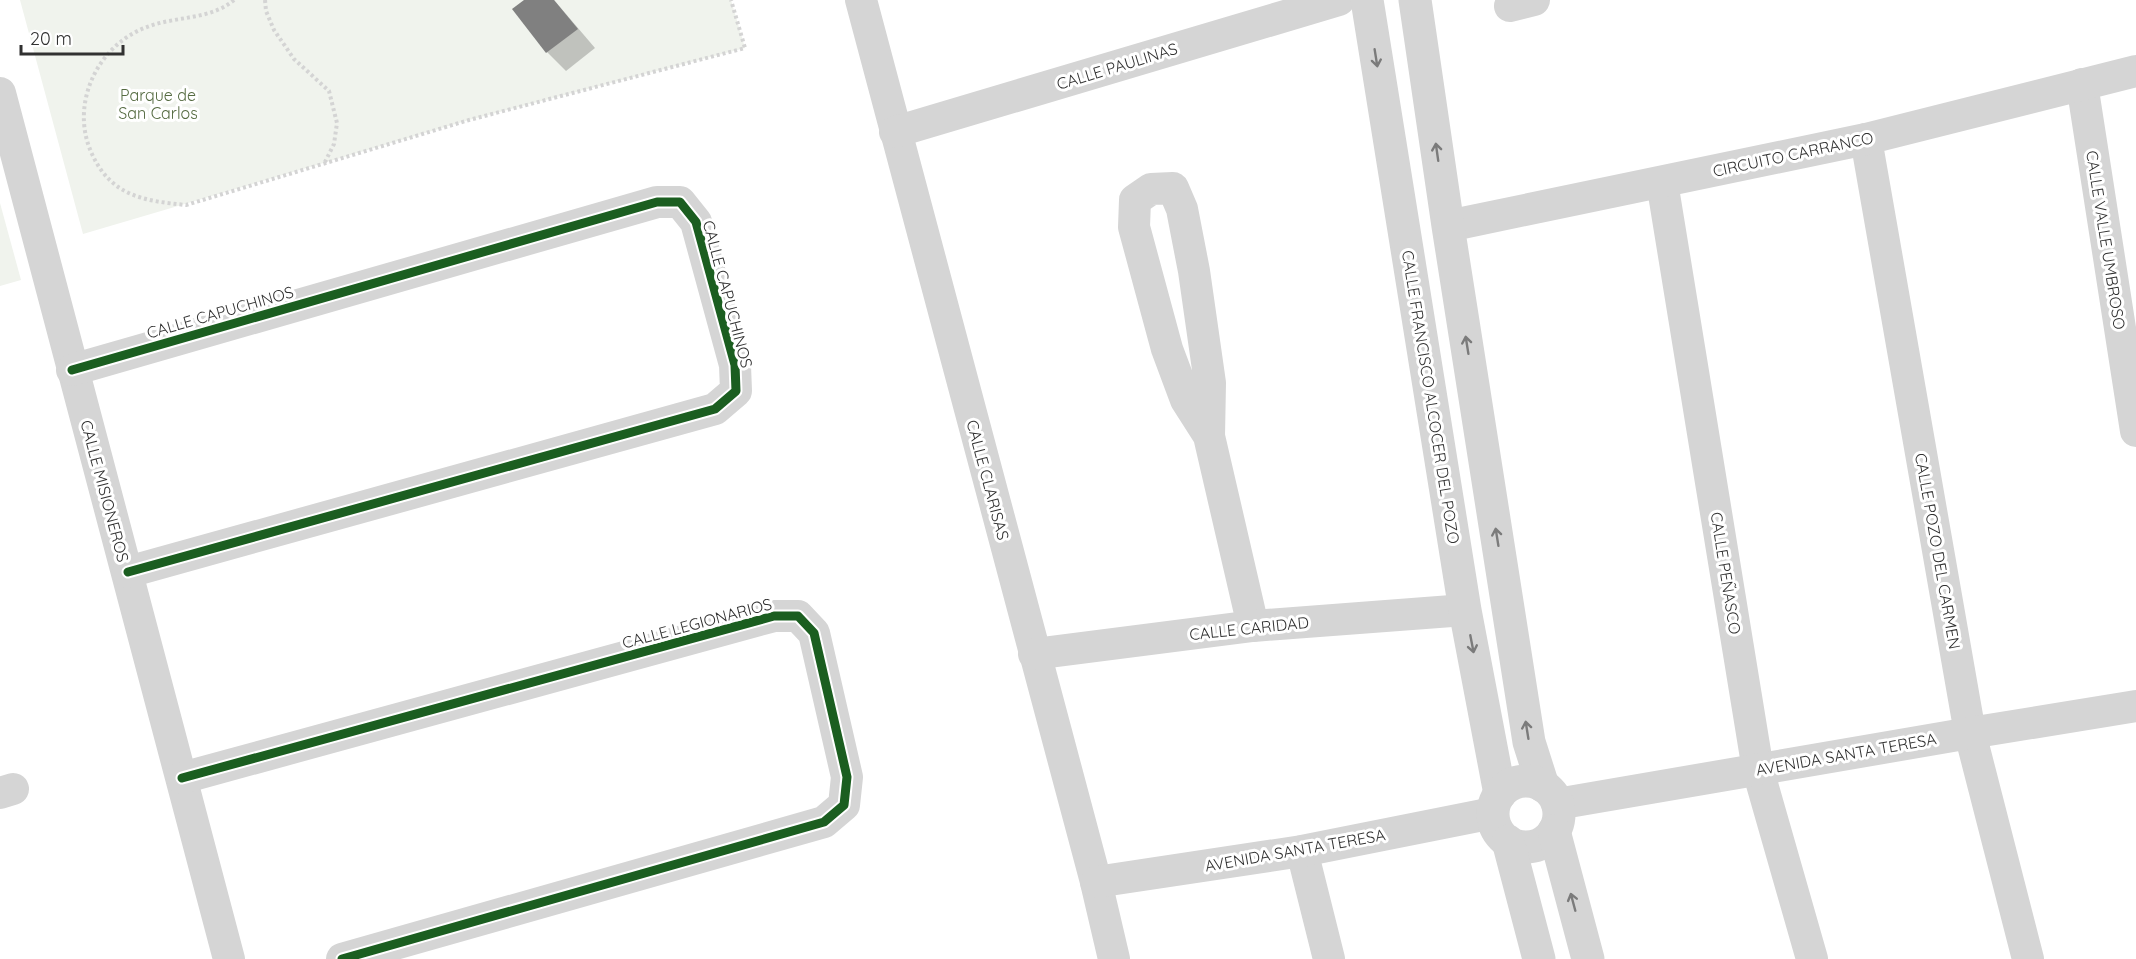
<svg xmlns="http://www.w3.org/2000/svg" width="2136" height="959" viewBox="0 0 2136 959" font-family="Quicksand,sans-serif">
<style>
.green{fill:#f0f3ed}
.shadow{fill:#0003}
.building{fill:#808080}
.lines{fill:none;stroke-linecap:round;stroke-linejoin:round}
.path{stroke:#d4d4d4;stroke-width:4;stroke-dasharray:3 3;stroke-linecap:butt}
.minor{stroke:#d5d5d5;stroke-width:32}
.tertiary{stroke:#d5d5d5;stroke-width:33}
.cycleway-casing{stroke:#fff;stroke-width:13}
.cycleway{stroke:#1b5e20;stroke-width:9}
.oneway{stroke:#7b7b7b}
.labels{text-anchor:middle;dominant-baseline:central;stroke-width:6;stroke-linejoin:round;paint-order:stroke}
.street-label{font-size:16px;fill:#313131;stroke:#fff}
.park-label{font-size:16px;fill:#556b41;stroke:#fff}
</style>
<rect width="100%" height="100%" fill="#fff"/>
<g class="green">
<polygon points="20,0 731,0 745,48 469,120 83,234"/>
<polygon points="0,203 21,280 0,286"/>
</g>
<polygon class="shadow" points="527,0 554,0 595,48 566,71 547,52 514,10"/>
<polygon class="building" points="524,0 554,0 578,29 546,53 512,9"/>
<g class="lines">
<g class="path">
<path d="M234,0c-23,20 -59,16 -87,27 -50,18 -78,78 -55,127 19,42 52,47 94,51l283,-85 276,-72 -14,-48"/>
<polyline points="265,0 266,11 274,30 294,59 329,91 337,123 334,144 325,162"/>
</g>
<g class="minor">
<polyline points="861,0 1096,882 1114,959"/>
<polyline points="1510,6 1534,0"/>
<polyline points="2082,84 2136,431"/>
<polyline points="0,93 229,959"/>
<polyline points="895,132 1339,0"/>
<polyline points="1866,139 1970,733 2028,959"/>
<polyline points="1662,182 1758,770 1812,959"/>
<polyline points="1448,226 1866,139 2136,71"/>
<polyline points="72,370 657,202 680,202 696,222 735,365 736,391 715,409 128,572"/>
<polyline points="1209,436 1186,400 1167,349 1134,227 1135,200 1151,189 1173,188 1182,209 1194,271 1210,383 1209,436 1253,626"/>
<polyline points="1034,654 1253,626 1465,610"/>
<polyline points="182,778 774,616 798,616 814,633 847,777 844,805 824,822 342,959"/>
<polyline points="0,793 13,789"/>
<polyline points="1557,804 1970,733 2136,706"/>
<polyline points="1302,851 1329,959"/>
<polyline points="1096,882 1302,851 1493,813"/>
</g>
<g class="tertiary">
<polyline points="1367,0 1465,610 1500,794"/>
<polyline points="1415,0 1448,226 1529,742 1543,786"/>
<circle cx="1526" cy="814" r="33"/>
<polyline points="1554,831 1588,959"/>
<polyline points="1508,841 1539,959"/>
</g>
<g class="cycleway-casing">
<g id="cycleway">
<polyline points="72,370 657,202 680,202 696,222 735,365 736,391 715,409 128,572"/>
<polyline points="182,778 774,616 798,616 814,633 847,777 844,805 824,822 342,959"/>
</g>
</g>
<use href="#cycleway" class="cycleway"/>
</g>
<defs><path id="oneway-shaft" d="M-6 0H5M1.5-3L5.5 0L1.5 3" fill="none" stroke-width="1.6" stroke-linecap="round" stroke-linejoin="round" transform="scale(1.5)"/></defs>
<g class="oneway">
<use href="#oneway-shaft" transform="translate(1376 58) rotate(81)"/>
<use href="#oneway-shaft" transform="translate(1437 152) rotate(-98)"/>
<use href="#oneway-shaft" transform="translate(1467 345) rotate(-99)"/>
<use href="#oneway-shaft" transform="translate(1497 537) rotate(-99)"/>
<use href="#oneway-shaft" transform="translate(1472 644) rotate(79)"/>
<use href="#oneway-shaft" transform="translate(1527 730) rotate(-99)"/>
<use href="#oneway-shaft" transform="translate(1573 902) rotate(-105)"/>
</g>
<g class="labels">
<g class="street-label">
<text transform="translate(1117 66) rotate(-17)">CALLE PAULINAS</text>
<text transform="translate(1793 154) rotate(-12)">CIRCUITO CARRANCO</text>
<text transform="translate(2106 240) rotate(81)">CALLE VALLE UMBROSO</text>
<text transform="translate(728 294) rotate(75)">CALLE CAPUCHINOS</text>
<text transform="translate(220 312) rotate(-16)">CALLE CAPUCHINOS</text>
<text transform="translate(1431 397) rotate(81)">CALLE FRANCISCO ALCOCER DEL POZO</text>
<text transform="translate(988 480) rotate(75)">CALLE CLARISAS</text>
<text transform="translate(105 491) rotate(75)">CALLE MISIONEROS</text>
<text transform="translate(1938 551) rotate(80)">CALLE POZO DEL CARMEN</text>
<text transform="translate(1726 573) rotate(81)">CALLE PEÑASCO</text>
<text transform="translate(697 623) rotate(-15)">CALLE LEGIONARIOS</text>
<text transform="translate(1249 628) rotate(-6)">CALLE CARIDAD</text>
<text transform="translate(1846 754) rotate(-10)">AVENIDA SANTA TERESA</text>
<text transform="translate(1295 850) rotate(-10)">AVENIDA SANTA TERESA</text>
</g>
<g class="park-label">
<text x="158" y="95">Parque de<tspan x="158" dy="18">San Carlos</tspan></text>
</g>
</g>
<path d="M21 45v9h102v-9" fill="none" stroke="#313131" stroke-width="3"/>
<text x="30" y="45" font-size="18" fill="#313131" stroke="#ffffff" stroke-width="4.5" paint-order="stroke">20 m</text>
</svg>
